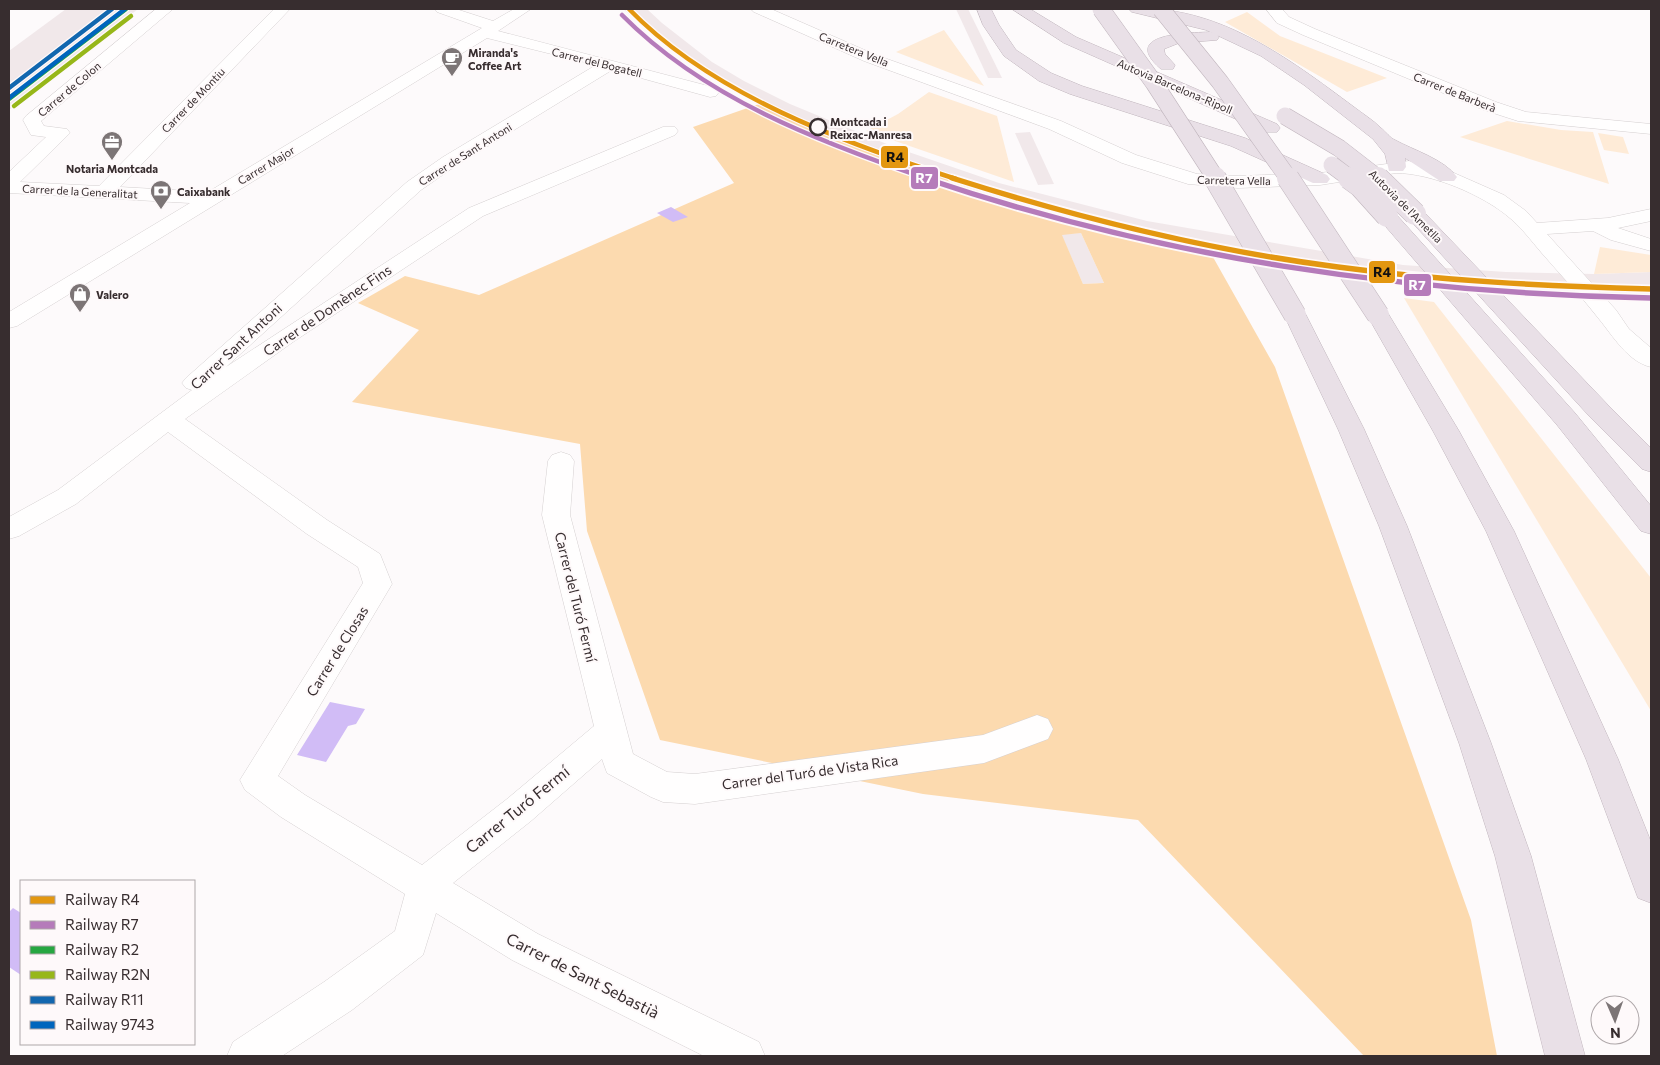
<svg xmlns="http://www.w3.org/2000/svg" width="1660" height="1065" viewBox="0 0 1660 1065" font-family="Commissioner,sans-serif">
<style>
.built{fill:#f1e8ea}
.green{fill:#feebd7}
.forest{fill:#fcdaaf;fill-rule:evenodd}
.water{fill:#d1bcf6}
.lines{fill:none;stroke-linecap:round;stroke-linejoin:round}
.minor-casing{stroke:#d5d0d1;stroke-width:1}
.highway-casing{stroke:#c0b5bd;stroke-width:1}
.minor{fill:#fffefe;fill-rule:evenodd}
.highway{fill:#e9e0e7;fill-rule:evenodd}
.highway-bridge-far1-casing{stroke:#c0b5bd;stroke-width:18;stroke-linecap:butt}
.highway-bridge-casing{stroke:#c0b5bd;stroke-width:23;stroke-linecap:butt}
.highway-bridge-far1{stroke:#e9e0e7;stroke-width:17}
.highway-bridge{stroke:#e9e0e7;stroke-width:22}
.rail-1-far1-casing{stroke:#fef9fa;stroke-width:7}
.rail-1-casing{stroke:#fef9fa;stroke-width:9}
.rail-2-far1-casing{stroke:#fef9fa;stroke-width:7}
.rail-2-casing{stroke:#fef9fa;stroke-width:9}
.rail-3-casing{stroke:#fef9fa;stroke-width:7}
.rail-4-casing{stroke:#fef9fa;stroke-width:7}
.rail-5-casing{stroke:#fef9fa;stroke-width:7}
.rail-6-casing{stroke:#fef9fa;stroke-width:7}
.rail-1-far1{stroke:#e39710;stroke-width:4.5}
.rail-1{stroke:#e39710;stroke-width:5.5}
.rail-2-far1{stroke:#b57bba;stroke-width:4.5}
.rail-2{stroke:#b57bba;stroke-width:5.5}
.rail-3{stroke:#26a741;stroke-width:4.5}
.rail-4{stroke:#97b719;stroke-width:4.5}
.rail-5{stroke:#1267af;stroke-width:4.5}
.rail-6{stroke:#0065bd;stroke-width:4.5}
.stop-dot{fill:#fef9fa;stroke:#372d2f;stroke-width:2.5}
.labels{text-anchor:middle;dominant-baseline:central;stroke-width:4;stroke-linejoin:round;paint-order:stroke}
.far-street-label{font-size:11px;fill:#372d2f;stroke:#fef9fa}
.far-poi-label{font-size:11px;font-weight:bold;fill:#372d2f;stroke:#fef9fa;text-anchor:start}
.far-stop-label{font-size:11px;font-weight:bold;fill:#372d2f;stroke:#fef9fa;text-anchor:start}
.street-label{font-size:14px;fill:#372d2f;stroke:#fef9fa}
.near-street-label{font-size:16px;fill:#372d2f;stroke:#fef9fa}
.line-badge{stroke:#fef9fa;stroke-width:2}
.badge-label{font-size:14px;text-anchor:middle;font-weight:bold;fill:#fff}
.pale-badge-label{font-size:14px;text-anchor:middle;font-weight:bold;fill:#111}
</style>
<rect width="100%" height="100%" fill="#fdfafb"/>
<g class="built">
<polygon points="66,9 138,9 9,110 9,51"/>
<polygon points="623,9 647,9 662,23 712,62 744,81 790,104 894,147 999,183 1147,221 1403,265 1506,272 1594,274 1651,272 1651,297 1529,294 1413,283 1304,267 1209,250 1079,222 1009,202 976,193 979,190 855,147 769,109 689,63"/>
<polygon points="956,9 968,9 1002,78 988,78"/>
<polygon points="1030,132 1054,184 1038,185 1015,133"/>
<polygon points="1081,233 1104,283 1083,284 1061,234"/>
</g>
<g class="green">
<polygon points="1247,12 1280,36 1387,78 1347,92 1225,22"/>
<polygon points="944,30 984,86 896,52"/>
<polygon points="929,92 997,116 1014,182 866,131 898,114"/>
<polygon points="1507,121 1561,130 1593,132 1609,184 1460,137"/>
<polygon points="1598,133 1623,137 1629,154 1604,150"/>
<polygon points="1600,247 1651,255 1651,272 1594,274"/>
<polygon points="1404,298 1434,302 1651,578 1651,711"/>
</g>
<path class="forest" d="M759,104l96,43 125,43 -3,3 102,29 130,28 66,117 196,553 26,136h-133l-226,-236 -215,-26 -263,-54 -73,-209 -7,-87 -228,-42 67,-72 -61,-27 47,-27 74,19 255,-112 -41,-56zM1081,233l23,50h-1l-20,1 -21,-49z"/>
<g class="water">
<polygon points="671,207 688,217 673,222 657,213"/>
<polygon points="330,702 365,709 356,724 348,726 326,762 297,755"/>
<polygon points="13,908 21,913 21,975 9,967 9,912"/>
</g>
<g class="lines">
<g class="minor-casing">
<g id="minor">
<polygon points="156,9 173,9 41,121 44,126 67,129 70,133 20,182 99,186 274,9 290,9 120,187 208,192 482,28 437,12 435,9 456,9 493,21 514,9 531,9 498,31 716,88 719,92 716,96 710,97 612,70 457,165 421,190 226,367 469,208 663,127 675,127 678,131 675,135 483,216 293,342 185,419 327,520 380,554 392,584 278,776 305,795 422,865 507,799 594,726 542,515 548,461 552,455 561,452 570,455 574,461 570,515 633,754 667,772 695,774 983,735 1037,715 1048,719 1053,729 1048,739 984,763 695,804 663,802 651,797 607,773 602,759 531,821 453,883 538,934 759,1042 765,1056 704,1056 512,960 436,913 423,955 352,1010 282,1056 227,1056 233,1042 324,982 395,931 405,894 281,817 245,790 240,780 363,583 358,567 307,534 168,432 76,504 19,536 9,539 9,517 58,490 192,390 186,388 182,383 186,378 407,182 443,157 596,65 487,38 17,326 9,328 9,312 190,203 9,193 9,172 46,137 31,135 23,120 26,116"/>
<path d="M751,9h20l105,46 185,66 75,34 61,19 41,2 82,-3 89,-12 45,12 50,22 22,16 11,12 71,-5 43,-9v12l-33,7 33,11v12l-40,-11 -18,-9 -46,3 69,76 13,19 22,19v19c-23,-5 -38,-31 -52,-48 -16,-21 -35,-40 -52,-60 -12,-13 -23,-29 -36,-40 -27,-24 -80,-46 -115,-46l-76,12 -82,3 -50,-4 -66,-21 -73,-34 -185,-68 -110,-49z"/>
<polygon points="1266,9 1282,9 1289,17 1315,29 1496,102 1526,112 1651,124 1651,134 1518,121 1484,110 1303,35 1277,23"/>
</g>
</g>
<g class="highway-casing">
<g id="highway">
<polygon points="977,9 991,9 999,25 1016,50 1051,73 1082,86 1245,138 1327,175 1330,179 1327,183 1313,183 1231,146 1070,94 1039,81 1004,56 983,25"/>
<polygon points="1012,9 1030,9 1076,37 1277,124 1280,128 1277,132 1265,132 1064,43"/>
<path d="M1129,9c87,-6 159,49 225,98 9,7 19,13 27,21 5,4 9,10 14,12 18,10 49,19 62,37l-3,4h-14l-35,-23 1,9 -3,4h-14l-4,-17 -12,-15 -69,-54 -43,-29 -55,-26 -74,-18z"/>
<path d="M1211,32l6,2 2,3 -2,3 -38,3 -15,6 1,5 10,11 -2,4h-12c-42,-36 28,-36 50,-37z"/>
<polygon points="1415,208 1422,210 1608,405 1651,448 1651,472 1642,469 1590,417 1408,218 1405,214 1408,210"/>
<polygon points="1387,210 1394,212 1575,413 1651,506 1651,534 1641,531 1557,425 1380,220 1377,216 1380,212"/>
<polygon points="1295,308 1303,310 1306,315 1364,429 1407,526 1491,743 1531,856 1585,1056 1545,1056 1495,856 1459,743 1379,526 1338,429 1284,315 1287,310"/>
<polygon points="1378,308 1386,310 1389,315 1459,431 1514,531 1618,759 1651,842 1651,903 1638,898 1586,759 1486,531 1433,431 1367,315 1370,310"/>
</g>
</g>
<use href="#minor" class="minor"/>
<use href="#highway" class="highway"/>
<g class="highway-bridge-far1-casing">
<g id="highway-bridge-far1">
<polyline points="1101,9 1154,83 1216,179"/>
<polyline points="1161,9 1220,82 1289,179"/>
<polyline points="1285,116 1339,148 1379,179"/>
<polyline points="1332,165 1351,179"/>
</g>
</g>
<g class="highway-bridge-casing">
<g id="highway-bridge">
<polyline points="1215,178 1295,315"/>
<polyline points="1288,178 1378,315"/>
<polyline points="1349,178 1360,186 1387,216"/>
<polyline points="1378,178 1415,214"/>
</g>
</g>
<use href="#highway-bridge-far1" class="highway-bridge-far1"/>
<use href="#highway-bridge" class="highway-bridge"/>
<g class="rail-1-far1-casing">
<path id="rail-1-far1" d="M629,9c82,85 215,134 327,170"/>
</g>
<g class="rail-1-casing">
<path id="rail-1" d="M952,178c126,40 254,72 386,89 104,14 208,19 313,22"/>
</g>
<g class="rail-2-far1-casing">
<path id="rail-2-far1" d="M622,15c82,83 197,127 306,164"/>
</g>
<g class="rail-2-casing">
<path id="rail-2" d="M924,178c237,80 478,115 727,120"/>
</g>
<g class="rail-3-casing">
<polyline id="rail-3" points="9,99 126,9"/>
</g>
<g class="rail-4-casing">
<polyline id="rail-4" points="14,106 131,16"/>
</g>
<g class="rail-5-casing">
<polyline id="rail-5" points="9,88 112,9"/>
</g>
<g class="rail-6-casing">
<polyline id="rail-6" points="9,98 125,9"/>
</g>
<use href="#rail-1-far1" class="rail-1-far1"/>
<use href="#rail-1" class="rail-1"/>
<use href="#rail-2-far1" class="rail-2-far1"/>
<use href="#rail-2" class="rail-2"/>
<use href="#rail-3" class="rail-3"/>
<use href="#rail-4" class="rail-4"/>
<use href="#rail-5" class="rail-5"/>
<use href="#rail-6" class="rail-6"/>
</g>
<defs>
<g id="cafe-pin" transform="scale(1.125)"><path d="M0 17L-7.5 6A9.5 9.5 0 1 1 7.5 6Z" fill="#7c7576" stroke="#fef9fa"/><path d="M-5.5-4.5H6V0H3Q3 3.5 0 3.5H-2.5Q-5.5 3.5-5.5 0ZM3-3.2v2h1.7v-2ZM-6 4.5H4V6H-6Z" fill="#fff"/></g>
<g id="office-pin" transform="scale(1.125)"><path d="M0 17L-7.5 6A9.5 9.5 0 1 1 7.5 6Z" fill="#7c7576" stroke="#fef9fa"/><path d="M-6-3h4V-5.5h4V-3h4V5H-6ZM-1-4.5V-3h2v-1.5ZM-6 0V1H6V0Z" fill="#fff"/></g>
<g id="bank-pin" transform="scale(1.125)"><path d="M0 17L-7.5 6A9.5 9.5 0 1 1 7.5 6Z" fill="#7c7576" stroke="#fef9fa"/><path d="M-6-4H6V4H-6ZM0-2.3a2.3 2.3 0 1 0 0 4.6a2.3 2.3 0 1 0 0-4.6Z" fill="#fff"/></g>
<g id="shop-pin" transform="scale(1.125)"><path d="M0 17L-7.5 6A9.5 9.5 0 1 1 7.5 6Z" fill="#7c7576" stroke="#fef9fa"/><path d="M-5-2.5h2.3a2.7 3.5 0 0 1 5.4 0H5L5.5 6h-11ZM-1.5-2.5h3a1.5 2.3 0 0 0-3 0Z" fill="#fff"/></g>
</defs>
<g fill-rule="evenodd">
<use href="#cafe-pin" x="452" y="58"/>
<use href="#office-pin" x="112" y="142"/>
<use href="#bank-pin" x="161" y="191"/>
<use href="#shop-pin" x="80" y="294"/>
</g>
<circle class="stop-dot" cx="818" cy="127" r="8"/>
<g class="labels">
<g class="far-street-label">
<text transform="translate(854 49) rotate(22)">Carretera Vella</text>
<text transform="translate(597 62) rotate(14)">Carrer del Bogatell</text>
<text transform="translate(1175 86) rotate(23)">Autovia Barcelona-Ripoll</text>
<text transform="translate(69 89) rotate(-40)">Carrer de Colon</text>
<text transform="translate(1455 92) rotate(22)">Carrer de Barberà</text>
<text transform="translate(193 100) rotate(-46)">Carrer de Montiu</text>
<text transform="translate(465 154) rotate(-32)">Carrer de Sant Antoni</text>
<text transform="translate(266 165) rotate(-31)">Carrer Major</text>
<text transform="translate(1234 180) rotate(1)">Carretera Vella</text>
<text transform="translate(80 191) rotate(3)">Carrer de la Generalitat</text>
<text transform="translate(1406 206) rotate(45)">Autovia de l'Ametlla</text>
</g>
<g class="far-poi-label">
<text x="468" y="52">Miranda's<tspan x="468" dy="13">Coffee Art</tspan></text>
<text x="112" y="168" text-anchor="middle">Notaria Montcada</text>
<text x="177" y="191">Caixabank</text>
<text x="96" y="294">Valero</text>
</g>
<g class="far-stop-label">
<text x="830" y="121">Montcada i<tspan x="830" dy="13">Reixac-Manresa</tspan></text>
</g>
<g class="street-label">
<text transform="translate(327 310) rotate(-34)">Carrer de Domènec Fins</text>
<text transform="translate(236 346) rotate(-43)">Carrer Sant Antoni</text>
<text transform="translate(576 597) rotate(76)">Carrer del Turó Fermí</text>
<text transform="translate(337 651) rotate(-58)">Carrer de Closas</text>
<text transform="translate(810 772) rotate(-8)">Carrer del Turó de Vista Rica</text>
</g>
<g class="near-street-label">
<text transform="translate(517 809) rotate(-39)">Carrer Turó Fermí</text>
<text transform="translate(583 975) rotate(27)">Carrer de Sant Sebastià</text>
</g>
</g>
<g class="line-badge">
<rect x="880" y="145" width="29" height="24" rx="5" fill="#e39710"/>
<rect x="910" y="166" width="29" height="24" rx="5" fill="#b57bba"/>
<rect x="1368" y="260" width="28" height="24" rx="5" fill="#e39710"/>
<rect x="1403" y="273" width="29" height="24" rx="5" fill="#b57bba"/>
</g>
<g class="badge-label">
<text x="924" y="183">R7</text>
<text x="1417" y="290">R7</text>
</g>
<g class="pale-badge-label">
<text x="895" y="162">R4</text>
<text x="1382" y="277">R4</text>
</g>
<rect width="1660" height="1065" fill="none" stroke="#372d2f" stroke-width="20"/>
<rect x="20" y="880" width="175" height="165" fill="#fef9fa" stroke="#aea7a9"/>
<rect x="30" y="896" width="25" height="8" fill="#e39710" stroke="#aea7a9"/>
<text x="65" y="905" font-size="15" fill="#372d2f">Railway R4</text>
<rect x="30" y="921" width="25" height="8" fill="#b57bba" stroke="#aea7a9"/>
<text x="65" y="930" font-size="15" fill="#372d2f">Railway R7</text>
<rect x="30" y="946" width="25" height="8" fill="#26a741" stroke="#aea7a9"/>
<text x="65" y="955" font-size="15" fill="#372d2f">Railway R2</text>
<rect x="30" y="971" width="25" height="8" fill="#97b719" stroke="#aea7a9"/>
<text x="65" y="980" font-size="15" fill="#372d2f">Railway R2N</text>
<rect x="30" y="996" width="25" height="8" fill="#1267af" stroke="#aea7a9"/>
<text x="65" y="1005" font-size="15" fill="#372d2f">Railway R11</text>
<rect x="30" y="1021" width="25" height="8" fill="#0065bd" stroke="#aea7a9"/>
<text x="65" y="1030" font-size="15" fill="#372d2f">Railway 9743</text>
<g transform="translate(1615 1020) rotate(178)"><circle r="24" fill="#fef9fa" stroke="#aea7a9"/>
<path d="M0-4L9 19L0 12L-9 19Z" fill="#7c7576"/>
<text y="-8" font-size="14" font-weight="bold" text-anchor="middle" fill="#372d2f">N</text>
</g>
</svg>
